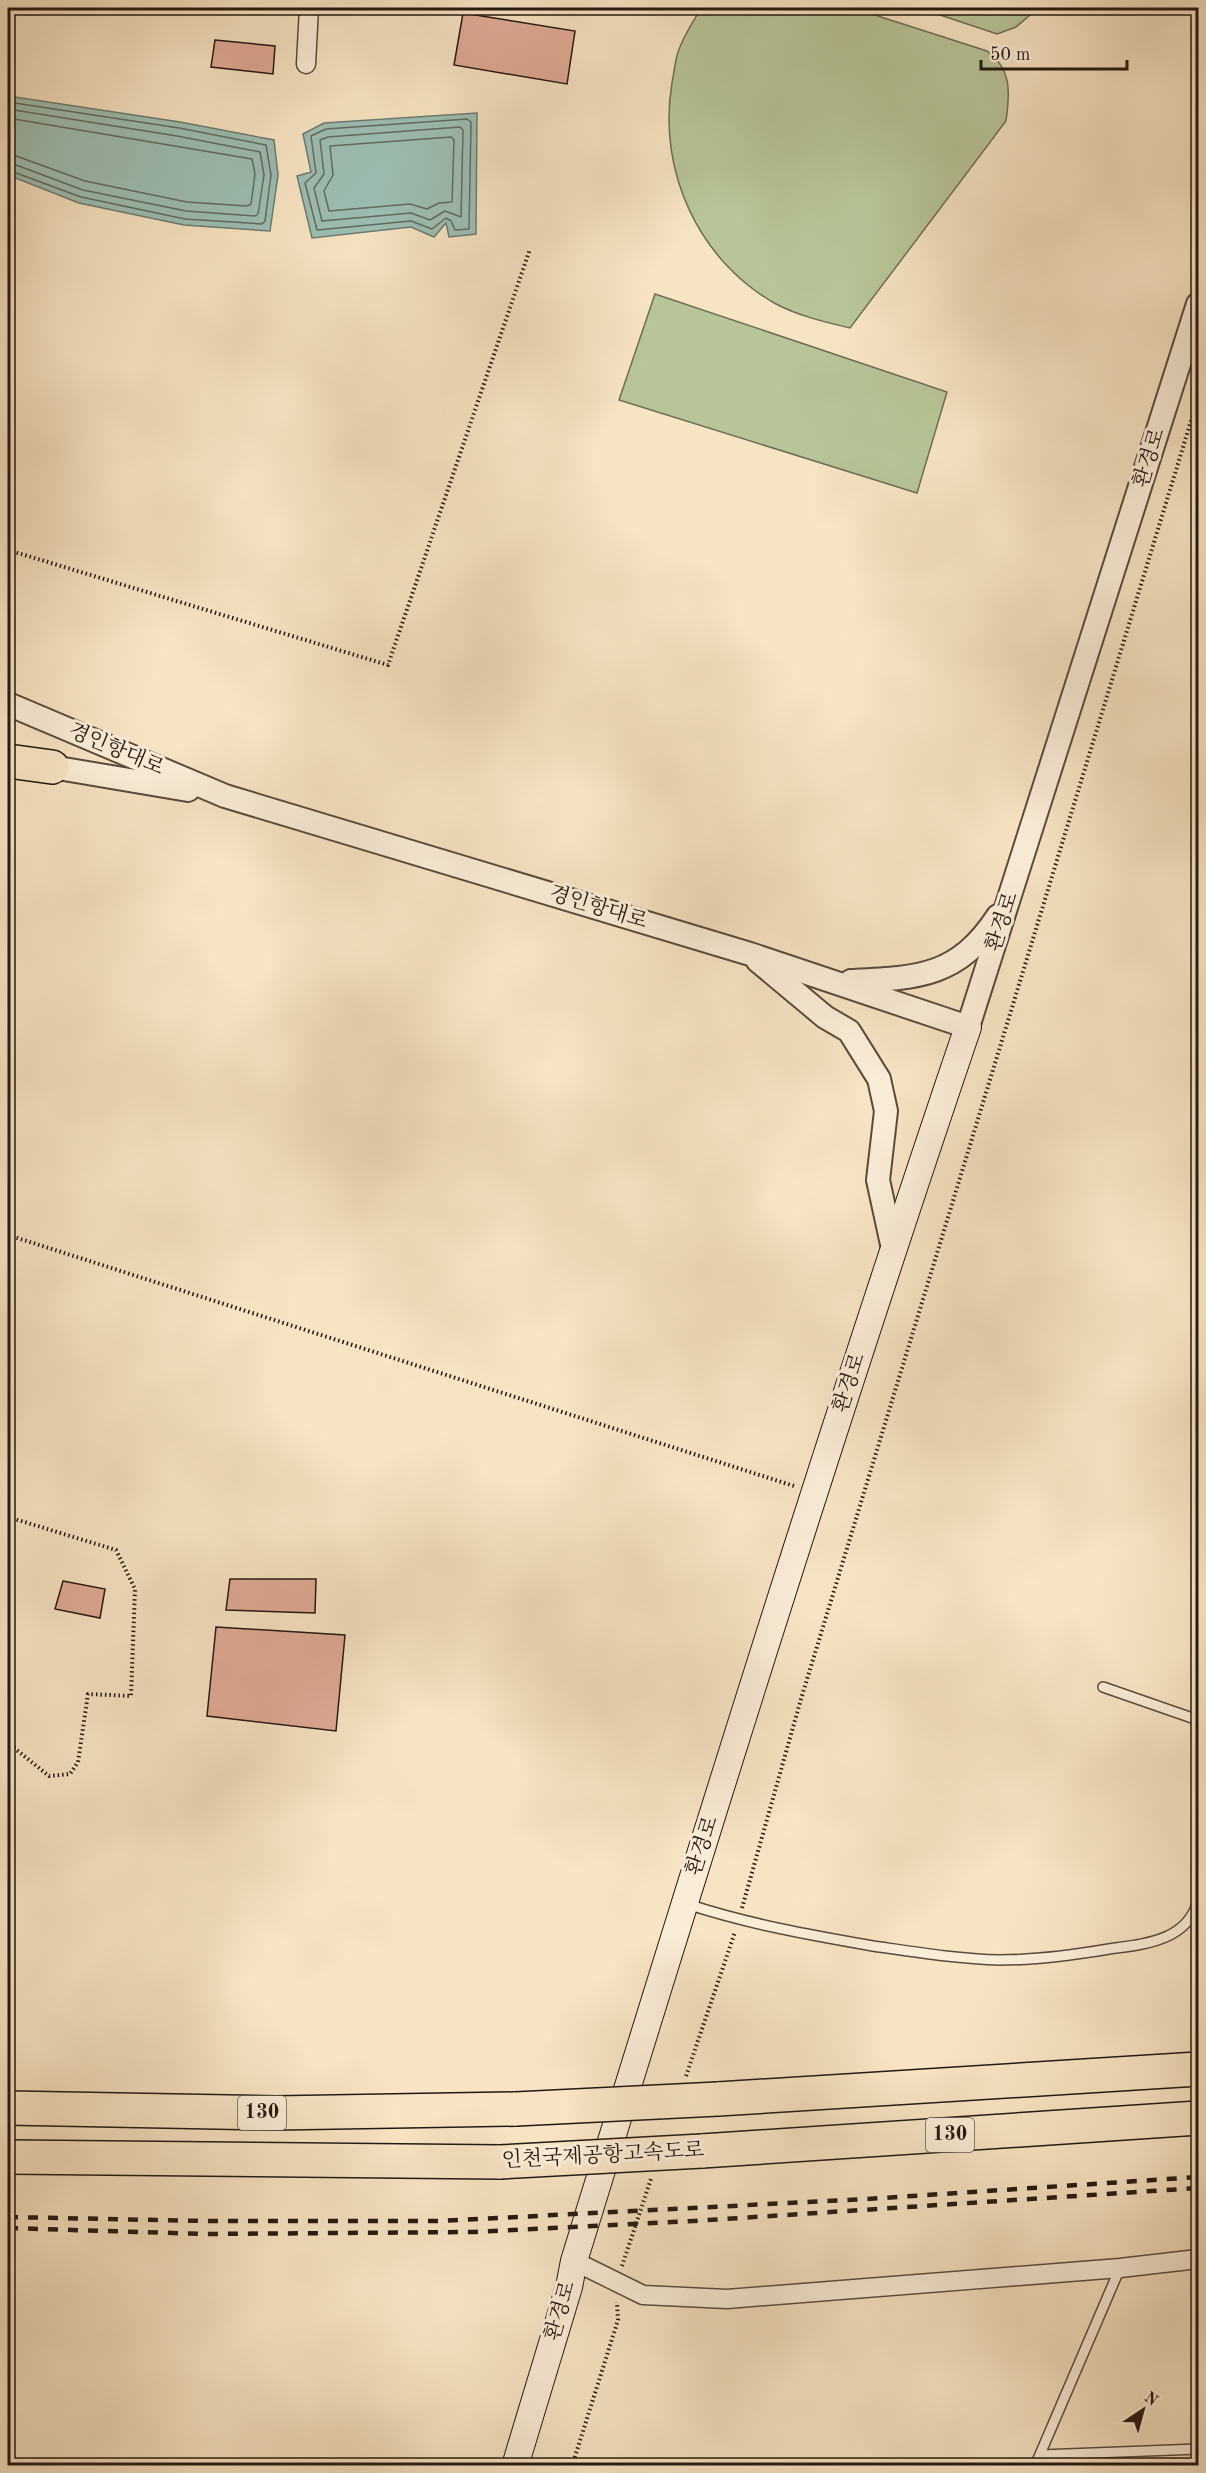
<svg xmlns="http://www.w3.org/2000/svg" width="1206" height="2473" viewBox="0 0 1206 2473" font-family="'Old Standard TT','Noto Serif KR',serif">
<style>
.grass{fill:#b7c598;stroke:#6e6e55;stroke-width:1.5}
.water{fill:#9dbfb3;stroke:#6d7c73;stroke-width:1.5}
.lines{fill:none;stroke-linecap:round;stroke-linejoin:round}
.shore{stroke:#616c62;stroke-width:1.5}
.building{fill:#e0aa96;stroke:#251812;stroke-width:1.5}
.service-casing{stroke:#5a4b3e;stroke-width:12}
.minor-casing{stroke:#5a4b3e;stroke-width:21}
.tertiary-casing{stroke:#5a4b3e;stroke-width:26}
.secondary-casing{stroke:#251812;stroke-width:28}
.motorway-casing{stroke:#251812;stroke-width:36}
.path{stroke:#251812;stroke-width:4;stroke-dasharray:1.5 3;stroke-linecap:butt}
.service{stroke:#faedd8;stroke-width:9}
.minor{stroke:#faedd8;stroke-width:18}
.tertiary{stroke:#faedd8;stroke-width:22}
.secondary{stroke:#faedd8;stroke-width:26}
.motorway{stroke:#f7e4c3;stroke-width:33}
.rail{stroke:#251812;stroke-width:4.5;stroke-dasharray:10 10;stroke-linecap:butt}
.motorway-bridge-casing{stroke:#251812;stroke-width:36;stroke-linecap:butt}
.motorway-bridge{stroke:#f7e4c3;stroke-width:33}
.labels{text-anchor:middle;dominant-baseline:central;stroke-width:6;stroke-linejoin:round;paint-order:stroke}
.shield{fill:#faedd8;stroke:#65584d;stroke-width:1.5}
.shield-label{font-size:20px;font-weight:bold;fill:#251812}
.street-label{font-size:21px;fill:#251812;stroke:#faedd8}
</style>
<rect width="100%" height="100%" fill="#f7e4c3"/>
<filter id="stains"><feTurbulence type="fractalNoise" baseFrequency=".00333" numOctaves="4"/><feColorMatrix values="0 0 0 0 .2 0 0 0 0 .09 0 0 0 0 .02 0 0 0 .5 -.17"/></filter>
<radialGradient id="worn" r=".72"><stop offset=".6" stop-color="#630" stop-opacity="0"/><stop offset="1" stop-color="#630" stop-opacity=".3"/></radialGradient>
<g class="grass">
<path d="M701,8h152l134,43c25,18 23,42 19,70l-156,207c-25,-6 -51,-12 -74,-24 -77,-43 -119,-133 -104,-221 2,-10 3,-21 6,-31 5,-15 15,-30 23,-44z"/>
<polygon points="919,8 1038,8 1016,27 997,34"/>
<polygon points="655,294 947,392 917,493 619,400"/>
</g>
<g class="water">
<polygon points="8,96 180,122 274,140 278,175 270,231 184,225 79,203 8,175"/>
<polygon points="477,113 476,234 449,237 446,223 434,237 411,227 312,238 297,176 311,172 303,134 324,123"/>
</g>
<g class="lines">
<g class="shore">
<polyline points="8,102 179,128 266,145 271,175 265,221 262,224 185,219 81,197 8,170"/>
<polyline points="8,109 177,136 260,152 264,175 258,214 255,216 186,211 83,190 8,162"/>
<polyline points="8,118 252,159 255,174 251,204 247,206 187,202 85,181 8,153"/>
<polygon points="467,119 471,122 469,229 455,230 451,221 446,218 432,229 411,221 317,230 305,183 316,173 311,136 326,129"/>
<polygon points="460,127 463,130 461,217 445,211 430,220 411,213 322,221 314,188 324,174 320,140 328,137"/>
<polygon points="451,137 454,140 452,202 439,203 427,209 410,204 329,211 324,191 333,175 330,146"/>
</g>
</g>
<g class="building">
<polygon points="463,13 575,31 567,84 454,65"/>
<polygon points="215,40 275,46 273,74 211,67"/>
<polygon points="230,1579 316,1579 315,1613 226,1610"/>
<polygon points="63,1581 105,1589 100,1618 55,1609"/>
<polygon points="216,1627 345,1635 336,1731 207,1716"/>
</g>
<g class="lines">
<g class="service-casing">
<g id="service">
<polyline points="1103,1687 1198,1720"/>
<path d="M687,1904c61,20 123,31 186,42 42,6 85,13 127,14 36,0 74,-5 109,-11 36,-5 78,-8 89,-48"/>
<polyline points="1041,2455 1198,2449"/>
<polyline points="1035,2466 1120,2268"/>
</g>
</g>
<g class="minor-casing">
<g id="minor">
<polyline points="306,64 309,8"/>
<polyline points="574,2261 643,2295 727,2299 1120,2268 1198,2259"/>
</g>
</g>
<g class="tertiary-casing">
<g id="tertiary">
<polyline points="8,704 225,796 750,954 968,1027 1198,304"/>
<polyline points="38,762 52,767 188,790"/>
<polyline points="758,961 825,1017 849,1031 879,1079 886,1111 878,1180 893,1249"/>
<path d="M851,981c68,-3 107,-4 147,-65"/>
</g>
</g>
<g class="secondary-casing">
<path id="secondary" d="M515,2466l54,-179 5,-26c127,-412 255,-825 394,-1234"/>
</g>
<g class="motorway-casing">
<g id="motorway">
<polyline points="8,761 52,767"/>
<polyline points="718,2099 1198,2069"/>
<polyline points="8,2108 276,2113 516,2109"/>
<polyline points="702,2151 1198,2118"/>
<polyline points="8,2157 500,2162"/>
</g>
</g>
<g class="path">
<polyline points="8,550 388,665 530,249"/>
<polyline points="8,1235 794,1486"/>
<polyline points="8,1517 116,1550 135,1589 131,1696 88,1694 78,1762 70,1774 49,1776 8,1743"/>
<polyline points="742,1908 801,1699 1198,398"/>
<polyline points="686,2076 735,1932"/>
<polyline points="622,2266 651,2179"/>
<polyline points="572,2466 618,2320 617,2302"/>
</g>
<use href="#service" class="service"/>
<use href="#minor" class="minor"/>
<use href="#tertiary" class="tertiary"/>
<use href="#secondary" class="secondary"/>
<use href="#motorway" class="motorway"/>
<g class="rail">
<polyline points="8,2217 206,2221 438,2221 867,2199 1198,2177"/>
<polyline points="8,2228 205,2234 474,2232 694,2221 1198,2188"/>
</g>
<g class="motorway-bridge-casing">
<g id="motorway-bridge">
<polyline points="516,2109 718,2099"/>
<polyline points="500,2162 702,2151"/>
</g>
</g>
<use href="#motorway-bridge" class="motorway-bridge"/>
</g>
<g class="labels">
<g class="shield">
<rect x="238" y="2096" width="48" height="34" rx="4.5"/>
<rect x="926" y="2118" width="48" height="34" rx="4.5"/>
</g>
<g class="shield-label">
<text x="262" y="2113">130</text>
<text x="950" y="2135">130</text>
</g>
<g class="street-label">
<text transform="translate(1150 458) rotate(-73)">환경로</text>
<text transform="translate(116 750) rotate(23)">경인항대로</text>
<text transform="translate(598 908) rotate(17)">경인항대로</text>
<text transform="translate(1003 922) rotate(-72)">환경로</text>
<text transform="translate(850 1383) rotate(-72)">환경로</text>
<text transform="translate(703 1846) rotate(-72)">환경로</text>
<text transform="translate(603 2156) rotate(-3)">인천국제공항고속도로</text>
<text transform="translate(561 2311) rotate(-74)">환경로</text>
</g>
</g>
<rect width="1206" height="2473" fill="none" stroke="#f7e4c3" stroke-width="30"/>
<rect x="9" y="9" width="1188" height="2455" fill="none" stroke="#251812" stroke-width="3"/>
<rect x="15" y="15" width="1176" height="2443" fill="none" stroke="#251812" stroke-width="1.5"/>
<g transform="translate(1143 2410) rotate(36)" stroke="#faedd8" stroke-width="4.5" paint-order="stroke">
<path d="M0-4.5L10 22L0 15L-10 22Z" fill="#251812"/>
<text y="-9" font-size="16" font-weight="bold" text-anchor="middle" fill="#251812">N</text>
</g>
<path d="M981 60v9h146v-9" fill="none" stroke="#251812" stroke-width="3"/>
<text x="990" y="60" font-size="18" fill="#251812" stroke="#faedd8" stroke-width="4.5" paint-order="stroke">50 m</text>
<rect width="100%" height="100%" filter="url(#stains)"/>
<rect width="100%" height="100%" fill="url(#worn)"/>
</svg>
